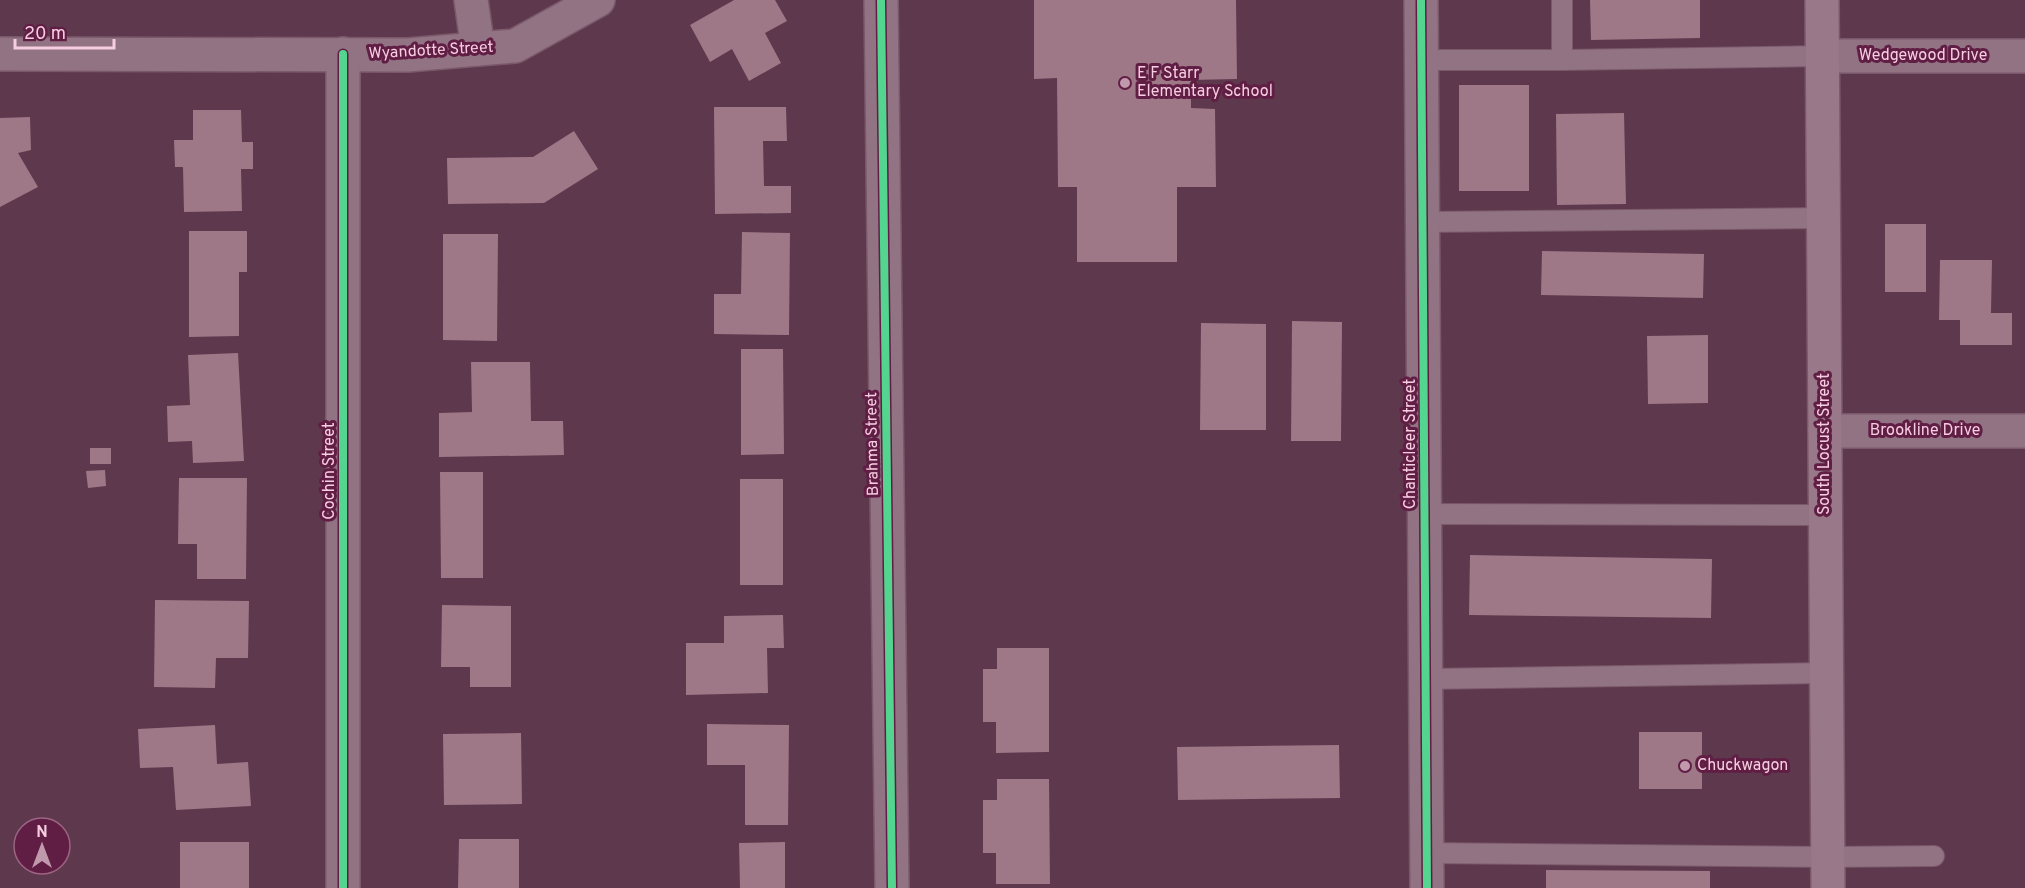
<svg xmlns="http://www.w3.org/2000/svg" width="2025" height="888" viewBox="0 0 2025 888" font-family="Overpass,sans-serif">
<style>
.building{fill:#9e7886}
.lines{fill:none;stroke-linecap:round;stroke-linejoin:round}
.lane-casing{stroke:#7a586a;stroke-width:22}
.street-casing{stroke:#7a586a;stroke-width:36}
.primary-casing{stroke:#7a586a;stroke-width:36}
.lane{stroke:#917383;stroke-width:20}
.street{stroke:#917383;stroke-width:33}
.primary{stroke:#987889;stroke-width:33}
.cycleway-casing{stroke:#601e44;stroke-width:11}
.cycleway{stroke:#53d58f;stroke-width:8}
.poi-dot{fill:#c199ad;stroke:#601e44;stroke-width:2}
.labels{text-anchor:middle;dominant-baseline:central;stroke-width:6;stroke-linejoin:round;paint-order:stroke}
.street-label{font-size:16px;fill:#f7cde1;stroke:#601e44}
.poi-label{font-size:16px;fill:#f7cde1;stroke:#601e44;text-anchor:start}
</style>
<rect width="100%" height="100%" fill="#5e384d"/>
<g class="building">
<polygon points="734,0 775,0 787,21 765,33 781,63 749,81 732,49 710,62 690,25"/>
<polygon points="1034,0 1236,0 1237,79 1191,80 1191,108 1215,109 1216,187 1177,187 1177,262 1077,262 1077,187 1058,187 1057,78 1034,79"/>
<polygon points="1590,0 1700,0 1700,38 1591,40"/>
<rect x="1459" y="85" width="70" height="106"/>
<polygon points="714,107 786,107 787,141 763,141 764,186 791,186 791,213 715,214"/>
<polygon points="193,110 241,110 242,142 253,142 253,169 241,169 242,211 184,212 183,167 175,167 174,140 193,140"/>
<polygon points="1624,113 1626,204 1557,205 1556,114"/>
<polygon points="30,117 31,150 18,153 38,187 0,207 0,118"/>
<polygon points="574,131 598,169 544,203 448,204 447,158 533,157"/>
<rect x="1885" y="224" width="41" height="68"/>
<polygon points="189,231 247,231 247,272 239,272 239,336 189,337"/>
<polygon points="742,232 790,233 789,335 714,334 714,294 741,294"/>
<polygon points="443,234 498,234 497,341 443,340"/>
<polygon points="1542,251 1704,254 1703,298 1541,295"/>
<polygon points="1940,260 1992,260 1991,313 2012,313 2012,345 1960,345 1960,320 1939,320"/>
<polygon points="1292,321 1342,322 1341,441 1291,441"/>
<polygon points="1201,323 1266,324 1266,430 1200,430"/>
<polygon points="1708,335 1708,403 1648,404 1647,336"/>
<polygon points="741,349 783,349 784,454 741,455"/>
<polygon points="238,353 244,461 193,463 192,441 168,442 167,406 190,405 188,355"/>
<polygon points="471,362 530,362 531,421 563,421 564,455 439,457 439,413 472,412"/>
<rect x="90" y="448" width="21" height="16"/>
<polygon points="105,470 106,486 88,488 86,471"/>
<polygon points="440,472 483,472 483,578 441,578"/>
<polygon points="179,478 247,478 246,579 197,579 197,544 178,544"/>
<rect x="740" y="479" width="43" height="106"/>
<polygon points="1470,555 1712,559 1711,618 1469,615"/>
<polygon points="155,600 249,601 248,658 216,658 215,688 154,687"/>
<polygon points="442,605 511,606 511,687 470,687 470,667 441,667"/>
<polygon points="783,615 784,648 767,648 768,693 686,695 686,643 724,643 724,616"/>
<polygon points="997,648 1049,648 1049,752 996,753 996,722 983,722 983,669 997,669"/>
<polygon points="707,724 789,725 788,825 745,825 745,765 707,765"/>
<polygon points="215,725 217,764 248,762 251,806 176,810 173,767 140,768 138,729"/>
<rect x="1639" y="732" width="63" height="57"/>
<polygon points="521,733 522,804 444,805 443,734"/>
<polygon points="1339,745 1340,798 1178,800 1177,747"/>
<polygon points="997,779 1049,779 1050,884 996,884 996,853 983,853 983,800 997,800"/>
<polygon points="459,839 519,839 519,888 458,888"/>
<rect x="180" y="842" width="69" height="46"/>
<polygon points="785,842 785,888 740,888 739,843"/>
<polygon points="1546,870 1710,871 1710,888 1546,888"/>
</g>
<g class="lines">
<g class="lane-casing">
<g id="lane">
<polyline points="1421,60 1562,60 1822,56"/>
<polyline points="1562,60 1562,0"/>
<polyline points="1423,222 1823,218"/>
<polyline points="1425,514 1825,515"/>
<polyline points="1426,679 1825,673"/>
<polyline points="1427,853 1828,857 1934,856"/>
</g>
</g>
<g class="street-casing">
<g id="street">
<polyline points="471,0 478,49"/>
<polyline points="881,0 892,888"/>
<polyline points="1421,0 1427,888"/>
<polyline points="0,54 408,55 478,49 515,46 598,0"/>
<polyline points="343,54 343,888"/>
<polyline points="1822,56 2025,56"/>
<polyline points="1825,431 2025,431"/>
</g>
</g>
<g class="primary-casing">
<polyline id="primary" points="1822,0 1828,888"/>
</g>
<use href="#lane" class="lane"/>
<use href="#street" class="street"/>
<use href="#primary" class="primary"/>
<g class="cycleway-casing">
<g id="cycleway">
<polyline points="881,0 892,888"/>
<polyline points="1421,0 1427,888"/>
<polyline points="343,54 343,888"/>
</g>
</g>
<use href="#cycleway" class="cycleway"/>
</g>
<g class="poi-dot">
<circle cx="1125" cy="83" r="6"/>
<circle cx="1685" cy="766" r="6"/>
</g>
<g class="labels">
<g class="street-label">
<text transform="translate(431 51) rotate(-3)">Wyandotte Street</text>
<text x="1923" y="56">Wedgewood Drive</text>
<text x="1925" y="431">Brookline Drive</text>
<text transform="translate(873 444) rotate(-91)">Brahma Street</text>
<text transform="translate(1411 444) rotate(-90)">Chanticleer Street</text>
<text transform="translate(1825 444) rotate(-90)">South Locust Street</text>
<text transform="translate(330 471) rotate(-90)">Cochin Street</text>
</g>
<g class="poi-label">
<text x="1137" y="74">E F Starr<tspan x="1137" dy="18">Elementary School</tspan></text>
<text x="1697" y="766">Chuckwagon</text>
</g>
</g>
<g transform="translate(42 846)"><circle r="28" fill="#601e44" stroke="#9c6483" stroke-width="1.5"/>
<path d="M0-4.5L10 22L0 15L-10 22Z" fill="#c199ad"/>
<text y="-9" font-size="16" font-weight="bold" text-anchor="middle" fill="#f7cde1">N</text>
</g>
<path d="M15 39v9h99v-9" fill="none" stroke="#f7cde1" stroke-width="3"/>
<text x="24" y="39" font-size="18" fill="#f7cde1" stroke="#601e44" stroke-width="4.5" paint-order="stroke">20 m</text>
</svg>
